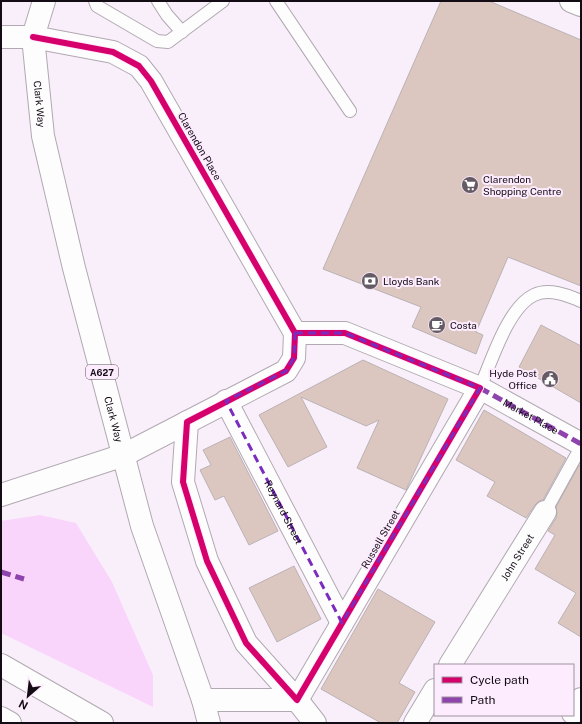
<svg xmlns="http://www.w3.org/2000/svg" width="582" height="724" viewBox="0 0 582 724" font-family="'Public Sans',sans-serif">
<style>
.green{fill:#fad5fb}
.building{fill:#dbc7c0;stroke:#bbb2b4}
.lines{fill:none;stroke-linecap:round;stroke-linejoin:round}
.lane-casing{stroke:#b1a9b1;stroke-width:14}
.street-casing{stroke:#b1a9b1;stroke-width:24}
.primary-casing{stroke:#b1a9b1;stroke-width:24}
.highway-casing{stroke:#b1a9b1;stroke-width:24}
.lane{stroke:#fefdfe;stroke-width:12}
.street{stroke:#fefdfe;stroke-width:22}
.primary{stroke:#fefdfe;stroke-width:22}
.highway{stroke:#fefdfe;stroke-width:22}
.quiet{stroke:#8e44ad;stroke-width:5;stroke-dasharray:10 5;stroke-linecap:butt}
.cycleway-casing{stroke:#fdebfe;stroke-width:8}
.cycleway{stroke:#d6006c;stroke-width:6}
.marked{fill:none;stroke:#7b2cbf;stroke-width:3;stroke-dasharray:8 5;stroke-linejoin:round}
.labels{text-anchor:middle;dominant-baseline:central;stroke-width:4;stroke-linejoin:round;paint-order:stroke}
.shield{fill:#fdebfe;stroke:#594f5a;stroke-width:1}
.shield-label{font-size:9px;font-weight:bold;fill:#130c14}
.street-label{font-size:10px;fill:#130c14;stroke:#fdebfe}
.poi-label{font-size:10px;fill:#130c14;stroke:#fdebfe;text-anchor:start}
</style>
<rect width="100%" height="100%" fill="#f9effa"/>
<polygon class="green" points="40,515 76,523 112,582 153,675 153,707 1,633 1,521"/>
<g class="building">
<polygon points="441,1 489,1 581,40 581,286 508,257 476,332 483,335 476,354 412,327 421,307 323,269"/>
<polygon points="541,325 581,346 581,403 519,367"/>
<polygon points="363,360 448,399 406,490 357,468 379,420 366,426 301,397 327,447 288,467 259,415"/>
<polygon points="484,410 566,458 543,500 539,501 535,505 526,518 487,496 495,482 456,460"/>
<polygon points="230,437 278,531 249,545 224,496 215,500 200,470 211,465 203,450"/>
<polygon points="579,465 581,466 581,637 558,623 576,593 535,569 555,535 548,531 556,518 557,513 556,507"/>
<polygon points="294,566 321,619 277,642 249,588"/>
<polygon points="378,589 435,622 399,683 415,692 397,723 381,723 321,689"/>
</g>
<g class="lines">
<g class="lane-casing">
<g id="lane">
<polyline points="95,1 97,6 157,41 168,42 223,1"/>
<polyline points="158,1 167,15 182,32"/>
<polyline points="276,1 350,111"/>
<path d="M480,388c11,-26 28,-81 54,-93 15,-7 33,0 47,6"/>
<polyline points="545,512 581,447"/>
</g>
</g>
<g class="street-casing">
<g id="street">
<polyline points="571,1 581,5"/>
<polyline points="33,37 113,52 139,66 151,81 295,333"/>
<path id="s1" d="M295,333h50l135,55 101,56"/>
<path id="s2" d="M226,401l116,222"/>
<polyline points="187,422 183,482 207,561 246,643 297,700 315,723"/>
<polyline points="124,455 286,371 294,358 295,333"/>
<path id="s3" d="M450,665l95,-153"/>
<polyline points="203,700 297,700"/>
<polyline points="297,700 480,388"/>
<polyline points="573,713 581,699"/>
<polyline points="415,723 435,690"/>
</g>
</g>
<g class="primary-casing">
<g id="primary">
<path id="s4" d="M44,1l-11,36 10,99 31,132 68,258 61,174 6,23"/>
<polyline points="1,37 33,37"/>
<polyline points="1,495 124,455"/>
</g>
</g>
<g class="highway-casing">
<g id="highway">
<polyline points="1,665 102,723"/>
<polyline points="1,718 10,723"/>
</g>
</g>
<use href="#lane" class="lane"/>
<use href="#street" class="street"/>
<use href="#primary" class="primary"/>
<use href="#highway" class="highway"/>
<g class="quiet">
<polyline points="480,388 581,444"/>
<polyline points="1,572 24,579"/>
</g>
<g class="cycleway-casing">
<g id="cycleway">
<polyline points="33,37 113,52 139,66 151,81 295,333"/>
<polygon points="295,333 345,333 480,388 297,700 246,643 207,561 183,482 187,422 286,371 294,358"/>
</g>
</g>
<use href="#cycleway" class="cycleway"/>
</g>
<path class="marked" d="M295,333h50l135,55 -138,235 -116,-222 60,-30 8,-13z"/>
<defs>
<g id="supermarket-disc" transform="scale(0.9)"><circle r="9.5" fill="#645b64" stroke="#fdebfe"/><path d="M-6-5.5h2.5l.6 2H6L4.5 2H-2.5L-4.4-4H-6ZM-1.5 3.2a1.3 1.3 0 1 0 .1 0ZM3 3.2a1.3 1.3 0 1 0 .1 0Z" fill="#fff"/></g>
<g id="bank-disc" transform="scale(0.9)"><circle r="9.5" fill="#645b64" stroke="#fdebfe"/><path d="M-6-4H6V4H-6ZM0-2.3a2.3 2.3 0 1 0 0 4.6a2.3 2.3 0 1 0 0-4.6Z" fill="#fff"/></g>
<g id="cafe-disc" transform="scale(0.9)"><circle r="9.5" fill="#645b64" stroke="#fdebfe"/><path d="M-5.5-4.5H6V0H3Q3 3.5 0 3.5H-2.5Q-5.5 3.5-5.5 0ZM3-3.2v2h1.7v-2ZM-6 4.5H4V6H-6Z" fill="#fff"/></g>
<g id="civic-disc" transform="scale(0.9)"><circle r="9.5" fill="#645b64" stroke="#fdebfe"/><path d="M-.6-6.5H3V-4.5H.6V-3L4-1V1h2V6H-6V1h2V-1L-.6-3ZM-1.2 2.5V6h2.4V2.5Z" fill="#fff"/></g>
</defs>
<g fill-rule="evenodd">
<use href="#supermarket-disc" x="470" y="185"/>
<use href="#bank-disc" x="370" y="281"/>
<use href="#cafe-disc" x="437" y="325"/>
<use href="#civic-disc" x="550" y="379"/>
</g>
<g class="labels">
<rect class="shield" x="86" y="365" width="32" height="14" rx="3"/>
<g class="shield-label">
<text x="102" y="372">A627</text>
</g>
<g class="street-label">
<text stroke="none"><textPath href="#s4" startOffset="105">Clark Way</textPath></text>
<text transform="translate(200 146) rotate(60)">Clarendon Place</text>
<text stroke="none"><textPath href="#s1" startOffset="254">Market Place</textPath></text>
<text stroke="none"><textPath href="#s4" startOffset="429">Clark Way</textPath></text>
<text stroke="none"><textPath href="#s2" startOffset="125">Reynard Street</textPath></text>
<text transform="translate(380 539) rotate(-60)">Russell Street</text>
<text stroke="none"><textPath href="#s3" startOffset="127">John Street</textPath></text>
</g>
<g class="poi-label">
<text x="483" y="179">Clarendon<tspan x="483" dy="12">Shopping Centre</tspan></text>
<text x="383" y="281">Lloyds Bank</text>
<text x="450" y="325">Costa</text>
<text x="537" y="373" text-anchor="end">Hyde Post<tspan x="537" dy="12">Office</tspan></text>
</g>
</g>
<rect width="582" height="724" fill="none" stroke="#130c14" stroke-width="4"/>
<rect x="434" y="664" width="140" height="52" fill="#fdebfe" stroke="#9f92a0"/>
<rect x="442" y="677" width="20" height="6" fill="#d6006c" stroke="#9f92a0"/>
<text x="470" y="684" font-size="12" fill="#130c14">Cycle path</text>
<rect x="442" y="697" width="20" height="6" fill="#8e44ad" stroke="#9f92a0"/>
<text x="470" y="704" font-size="12" fill="#130c14">Path</text>
<g transform="translate(28 696) rotate(208)" stroke="#fdebfe" stroke-width="3" paint-order="stroke">
<path d="M0-3L7 15L0 10L-7 15Z" fill="#130c14"/>
<text y="-6" font-size="11" font-weight="bold" text-anchor="middle" fill="#130c14">N</text>
</g>
</svg>
